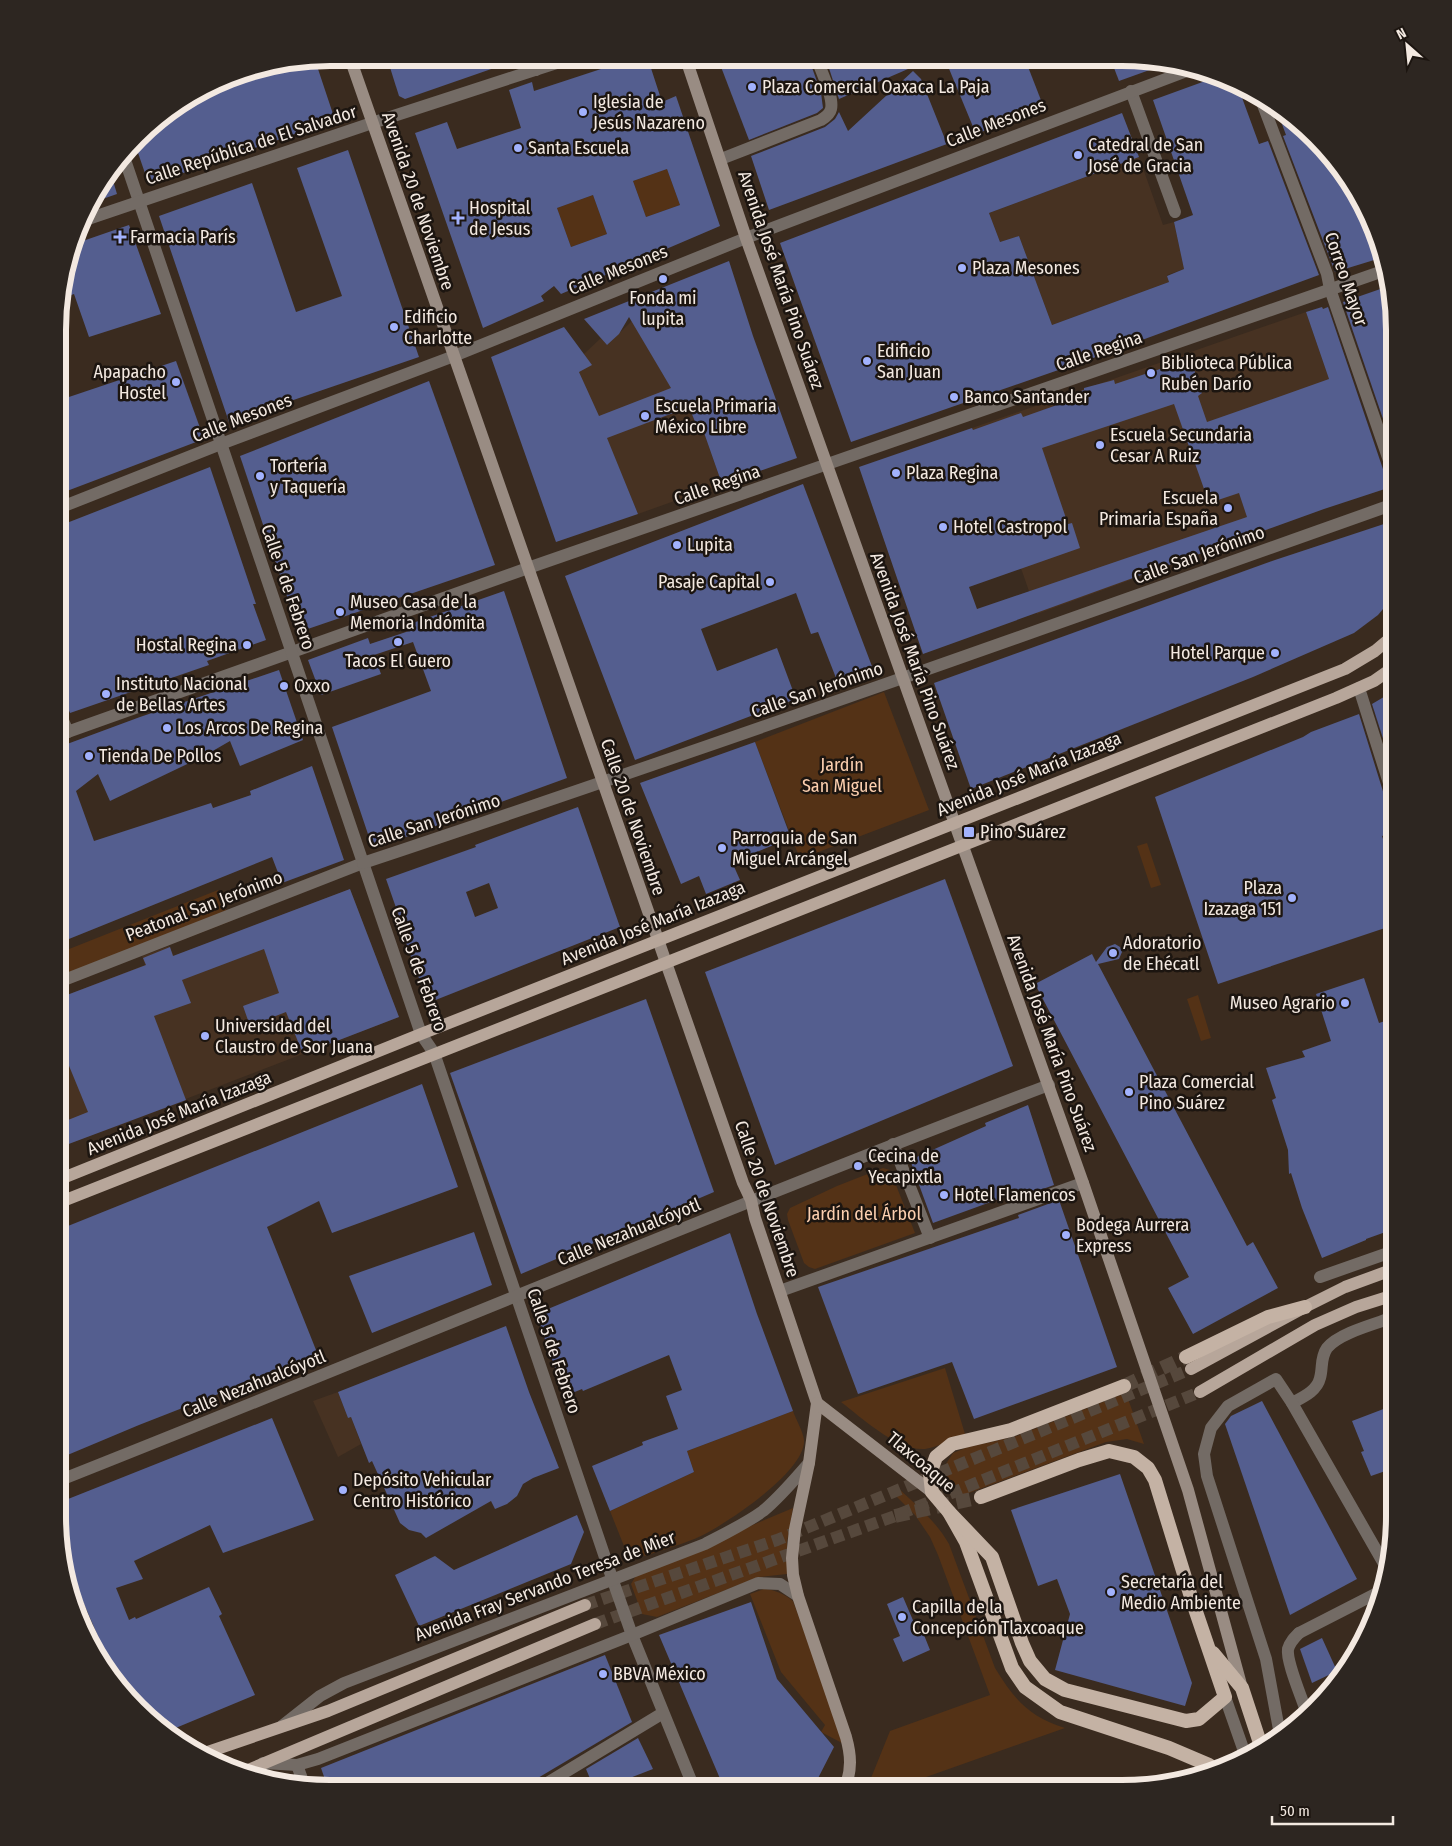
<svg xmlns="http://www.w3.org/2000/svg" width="1452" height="1846" viewBox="0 0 1452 1846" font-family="'Fira Sans Condensed',sans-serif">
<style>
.built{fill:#473222}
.green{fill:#543216}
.building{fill:#545e8f;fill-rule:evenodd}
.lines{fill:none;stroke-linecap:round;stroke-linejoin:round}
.primary-tunnel{stroke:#56483c;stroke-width:12;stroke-dasharray:12 6;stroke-linecap:butt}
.trunk-tunnel{stroke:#56483c;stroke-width:14;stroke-dasharray:14 7;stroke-linecap:butt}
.pedestrian{stroke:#736b65;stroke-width:12}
.minor{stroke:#736b65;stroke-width:12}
.tertiary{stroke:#736b65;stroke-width:12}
.secondary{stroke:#998c83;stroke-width:12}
.primary{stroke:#b7a69a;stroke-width:12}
.trunk{stroke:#c4b2a4;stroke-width:14}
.poi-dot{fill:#a2b2fd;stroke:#1c1510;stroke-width:2}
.labels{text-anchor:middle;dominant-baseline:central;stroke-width:5;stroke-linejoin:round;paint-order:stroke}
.poi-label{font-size:18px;fill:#f3e9e1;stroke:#1c1510;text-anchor:start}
.street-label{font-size:18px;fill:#f3e9e1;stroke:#1c1510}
.park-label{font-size:18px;fill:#fccfaf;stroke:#1c1510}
.rim{fill:none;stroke:#f3e9e1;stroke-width:6}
</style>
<rect width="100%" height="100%" fill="#3a2b1f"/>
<g class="built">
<polygon points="1139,157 1163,225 1174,222 1184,269 1167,275 1169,282 1052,325 1019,236 1000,242 989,213"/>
<polygon points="1306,312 1329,379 1255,495 1268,530 1037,614 972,428"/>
<polygon points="632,321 664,376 674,370 698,429 702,427 722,484 638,514 579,372 584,354 601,338 607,345"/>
<polygon points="350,889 399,1017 58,1148 59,998 145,965 142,956 169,946 174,956"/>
<polygon points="338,1392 348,1418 351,1417 361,1444 338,1457 313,1401"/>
</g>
<g class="green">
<polygon points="667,169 680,205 646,217 633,181"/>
<polygon points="593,195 607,234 571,247 557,208"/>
<polygon points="884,692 929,810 800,859 755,742"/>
<polygon points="1147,843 1161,885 1151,888 1137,846"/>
<polygon points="218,890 231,921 59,987 59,953"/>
<polygon points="1198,995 1211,1038 1201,1041 1187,999"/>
<polygon points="883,1168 890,1170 915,1233 815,1269 809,1267 804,1263 788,1220 787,1214 790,1208 837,1186"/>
<path d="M945,1368l20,66c-12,5 -27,13 -40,15 -28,2 -63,-31 -84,-47z"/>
<polygon points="1126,1393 1144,1444 1127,1439 1106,1442 961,1496 947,1484 944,1467 953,1453 968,1447 1014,1437"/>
<path d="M793,1411c3,9 10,20 11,29 2,31 -77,83 -101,95 -18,9 -39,14 -58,21l-21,-10 -14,-35 84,-39 -7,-21z"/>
<path d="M897,1487c19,18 39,34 52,57l46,124c19,31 34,49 70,60l-170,60h-28l23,-57 100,-36 -52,-140 -8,-18 -15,-22 -24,-24z"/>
<polygon points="793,1508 787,1542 787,1574 759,1577 657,1617 642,1614 631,1584 637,1574"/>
<path d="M764,1589c12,1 20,5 29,12l51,141 -2,1 -21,-11 4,-7 -44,-53 -31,-78z"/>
</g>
<g class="building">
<polygon points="387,58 517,58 517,60 405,99 399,96"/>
<path d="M606,58h28l1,5 13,-4 14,43 14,-6 44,130 -159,68 -7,-8 -13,10 3,5 -61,27 -68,-195 32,-11 10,27 64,-21 -12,-38 23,-8 2,9 67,-22 -2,-8zM667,169l13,36 -34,12 -13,-36zM593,195l14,39 -36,13 -14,-39z"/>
<polygon points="718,59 809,59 821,93 823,108 817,113 749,140"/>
<polygon points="826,59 931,59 839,99"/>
<polygon points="945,59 1025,59 1044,108 976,134"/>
<polygon points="315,60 335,120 149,185 135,144 151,125 242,72"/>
<polygon points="1111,60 1158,60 1169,63 1119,81"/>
<polygon points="913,71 921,79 947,144 769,210 751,156 825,127 835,119 839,112 848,131"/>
<polygon points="1219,76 1237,84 1259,144 1268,141 1319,275 1093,358 851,442 780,243 1122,113 1139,157 989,213 1000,242 1019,236 1052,325 1169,282 1167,276 1184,269 1174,222 1193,215 1153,100"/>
<polygon points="1275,105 1327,150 1358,194 1384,257 1335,272 1283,136 1286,135"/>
<polygon points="348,150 419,357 229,422 159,216 252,183 296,312 342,296 297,168"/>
<polygon points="111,174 117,194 91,203 94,194"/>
<polygon points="129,225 161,314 89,337 74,294 60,299 60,294 77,243"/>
<polygon points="729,261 753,336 797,458 722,484 702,427 698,429 689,407 607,438 638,514 556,542 491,357 564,327 592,365 579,372 599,416 671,388 629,317 619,334 607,345 584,319"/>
<polygon points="1389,286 1394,330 1394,451 1343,302"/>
<path d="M1322,307l1,2 5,-2 58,171 3,3 5,2v3l-70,23 -401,145 -64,-187 113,-39 1,2 48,-17 2,4 51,-18 -2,-5 12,-4v-2l30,-8 1,4 51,-17 -1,-4 24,-8 13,38 -4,3 9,26 43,-15 79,-28 -23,-67zM1174,404l35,99 30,-10 8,24 -270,92 -8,-22 111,-39 -8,-25 -4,1 -26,-76z"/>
<polygon points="176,361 204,439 59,494 60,400"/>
<polygon points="429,381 495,565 299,632 240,456"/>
<polygon points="210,467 256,604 253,604 266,640 207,661 209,665 70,713 61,690 62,674 59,674 59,526"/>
<polygon points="803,484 873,669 838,683 818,632 811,634 796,593 701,629 717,671 777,648 796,699 635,760 565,576"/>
<polygon points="1390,522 1394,535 1394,596 1378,615 1354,633 1253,677 971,789 934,683 1275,560"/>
<polygon points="504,591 567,778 373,849 332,727 431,691 413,642 374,655 381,674 321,695 308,660 368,638 370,644 409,631 407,625"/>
<polygon points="279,670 303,740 240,766 230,741 204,756 110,801 98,774 76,791 94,841 211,803 213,808 251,795 250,791 312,766 344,860 282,883 272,857 59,943 59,747 140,717"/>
<polygon points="1394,691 1394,773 1372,704"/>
<polygon points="1359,714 1386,801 1389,805 1394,807 1394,821 1388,822 1392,833 1382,836 1394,871 1394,925 1218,984 1155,797 1303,737 1311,732"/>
<polygon points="755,742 791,838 732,862 740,880 706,894 699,876 681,884 640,783"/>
<path d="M578,807l42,120 -192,76 -22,-60 2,-1 -22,-63 90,-32 -1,-2zM489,883l9,25 -23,9 -9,-25z"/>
<polygon points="945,879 1013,1066 775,1165 705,972"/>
<polygon points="350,889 399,1017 303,1054 286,1012 250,1026 243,1006 279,993 264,949 182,980 191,1003 154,1016 186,1100 58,1148 58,1124 88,1112 58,1039 59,998 146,965 143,958 170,947 173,956"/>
<polygon points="1115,944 1120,947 1122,952 1119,959 1098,964 1247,1246 1253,1242 1278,1288 1193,1334 1168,1288 1189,1277 1035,984 1092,954 1096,962 1107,947"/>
<polygon points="1364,978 1379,1023 1394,1018 1394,1229 1366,1239 1366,1240 1322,1258 1302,1208 1291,1173 1289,1174 1288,1150 1272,1100 1276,1098 1266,1068 1305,1057 1302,1051 1331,1041 1316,994"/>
<polygon points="646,999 714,1192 521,1274 450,1073"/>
<polygon points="422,1084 458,1187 332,1233 319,1201 267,1227 318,1355 139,1425 58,1459 58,1230"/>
<polygon points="1028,1105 1054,1185 1012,1200 1010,1195 933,1223 910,1160 986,1126 985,1123"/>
<polygon points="1059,1200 1117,1367 974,1419 952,1362 858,1394 818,1287 1019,1218 1018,1215"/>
<polygon points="474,1232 492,1285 372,1333 349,1276"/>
<polygon points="730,1233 757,1314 793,1411 687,1451 694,1472 610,1511 592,1466 643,1445 642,1442 678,1429 666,1396 682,1390 669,1355 583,1391 582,1389 565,1396 536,1314"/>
<polygon points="506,1326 529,1392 559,1468 533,1478 523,1484 517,1496 507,1504 495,1509 491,1501 426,1538 421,1533 409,1530 400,1523 372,1461 369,1463 351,1417 348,1418 338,1392"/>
<polygon points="1262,1401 1357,1579 1290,1615 1225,1424 1231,1416"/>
<polygon points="1394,1405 1394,1468 1371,1476 1361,1452 1364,1451 1352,1421"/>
<polygon points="272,1418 314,1520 223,1553 210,1525 134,1561 143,1579 116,1588 129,1620 135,1617 136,1619 209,1587 222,1614 219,1616 255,1695 166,1732 137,1708 119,1685 62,1553 58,1516 58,1503"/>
<polygon points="1120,1474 1192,1683 1185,1706 1055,1670 1070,1614 1057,1579 1038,1586 1011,1510"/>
<polygon points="577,1515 584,1532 571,1564 419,1626 395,1575 435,1556 454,1570"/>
<polygon points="903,1597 918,1632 922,1630 930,1650 903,1662 893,1639 900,1636 887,1604"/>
<polygon points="751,1602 777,1679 834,1747 813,1788 724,1788 659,1635"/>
<polygon points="1322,1638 1337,1671 1312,1683 1300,1649"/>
<polygon points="605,1655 632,1722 521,1788 328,1788 321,1768"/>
<polygon points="638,1738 653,1769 604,1788 594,1788 586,1769"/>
</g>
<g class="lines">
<g class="primary-tunnel">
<polyline points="585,1605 777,1540 1191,1369"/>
<polyline points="595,1624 895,1516 1200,1392"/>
</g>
<g class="trunk-tunnel">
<polyline points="1124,1386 1186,1357"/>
<polyline points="895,1516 981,1497"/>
</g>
<g class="pedestrian">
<polyline points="1131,91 1175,212"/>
<path d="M721,159l100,-39c5,-3 9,-6 10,-11 3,-12 -10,-38 -14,-50"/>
<polyline points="59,735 528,568"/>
<polyline points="59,982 363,863"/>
<polyline points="1320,1277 1394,1251"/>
<path d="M1299,1633c-5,5 -9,9 -11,16 -2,13 15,51 19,65"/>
</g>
<g class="minor">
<polyline points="532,58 536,70"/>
<polyline points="1260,97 1327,274 1330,289 1394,475"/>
<polyline points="124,157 421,1034 434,1053 612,1578"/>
<polyline points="85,220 372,123 572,58"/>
<polyline points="59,508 221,444 454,356 746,238 1192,69"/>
<polyline points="528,568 1386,270"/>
<polyline points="1359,688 1394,799"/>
<polyline points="59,711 68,732"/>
<path d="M363,863c345,-115 688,-237 1031,-359"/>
<polyline points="893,1144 930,1238"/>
<polyline points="780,1291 1083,1183"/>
<path d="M1292,1403c11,-6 25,-12 28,-25 3,-10 0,-20 7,-30 12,-15 48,-24 67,-31"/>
<path d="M58,1481c331,-131 658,-270 991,-396"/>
<polyline points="1299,1633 1383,1590"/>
<polyline points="1225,1697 1246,1757"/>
<polyline points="1280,1735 1266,1659 1207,1476 1204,1454 1211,1428 1228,1406 1276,1379 1292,1403 1387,1569"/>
<polyline points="297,1765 305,1787"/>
<polyline points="539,1788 663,1713"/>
</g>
<g class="tertiary">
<polyline points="612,1578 632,1635 694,1788"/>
<path d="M282,1726l38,-30 24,-13 361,-139c19,-10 40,-20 58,-33 17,-14 31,-31 46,-48"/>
<polyline points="263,1763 297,1765 318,1759 632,1635 758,1583 780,1584 798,1596"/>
</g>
<g class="secondary">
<path d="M350,58l393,1125 8,17 4,18 62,185 -8,60 -14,66 -3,29 1,17 5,21 48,141c5,18 6,32 -1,51"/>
<polyline points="686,59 746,238 1083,1183 1188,1490 1242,1688"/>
<polyline points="817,1403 932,1492"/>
</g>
<g class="primary">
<polyline points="58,1180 421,1034 1345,669 1375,651 1394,635"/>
<polyline points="58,1203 1336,698 1374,681 1394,667"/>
<polyline points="1191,1369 1305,1307 1345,1287 1394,1269"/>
<polyline points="1200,1392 1315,1325 1356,1307 1394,1295"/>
<polyline points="202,1754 328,1711 585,1605"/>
<polyline points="241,1773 595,1624"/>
</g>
<g class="trunk">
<polyline points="1186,1357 1268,1317 1305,1307"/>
<polyline points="1124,1386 1011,1430 952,1444 936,1457 930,1474 932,1492 949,1512 966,1542 1012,1668 1025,1687 1060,1712 1169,1748 1209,1765"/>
<polyline points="949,1512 992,1557 1022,1643 1030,1661 1045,1679 1065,1690 1186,1721 1199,1719 1225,1697 1191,1597 1155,1480 1148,1468 1134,1457 1109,1451 1079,1460 981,1497"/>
<polyline points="1213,1653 1242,1688 1262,1749"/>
</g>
</g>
<g class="poi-dot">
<circle cx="752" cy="87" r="5"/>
<circle cx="583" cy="112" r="5"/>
<circle cx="518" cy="148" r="5"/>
<circle cx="1078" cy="155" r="5"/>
<path d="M455.5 210.5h5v5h5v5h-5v5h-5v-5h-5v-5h5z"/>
<path d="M117.5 229.5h5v5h5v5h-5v5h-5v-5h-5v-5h5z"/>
<circle cx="962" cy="268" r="5"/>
<circle cx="663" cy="279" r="5"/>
<circle cx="394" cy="327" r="5"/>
<circle cx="867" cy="361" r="5"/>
<circle cx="1151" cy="373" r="5"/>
<circle cx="176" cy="382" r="5"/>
<circle cx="954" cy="397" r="5"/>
<circle cx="645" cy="416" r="5"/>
<circle cx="1100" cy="445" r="5"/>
<circle cx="896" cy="473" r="5"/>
<circle cx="260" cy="476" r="5"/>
<circle cx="1228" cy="508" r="5"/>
<circle cx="943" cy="527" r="5"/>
<circle cx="677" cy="545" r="5"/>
<circle cx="770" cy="582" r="5"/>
<circle cx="340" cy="612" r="5"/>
<circle cx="398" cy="642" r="5"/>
<circle cx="247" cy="645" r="5"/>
<circle cx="1275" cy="653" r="5"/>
<circle cx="284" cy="686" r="5"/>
<circle cx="106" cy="694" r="5"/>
<circle cx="167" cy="728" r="5"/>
<circle cx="89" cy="756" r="5"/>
<rect x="963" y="826" width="12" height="12" rx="2.5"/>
<circle cx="722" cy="848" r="5"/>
<circle cx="1292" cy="898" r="5"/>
<circle cx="1113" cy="953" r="5"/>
<circle cx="1345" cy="1003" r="5"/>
<circle cx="205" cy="1036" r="5"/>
<circle cx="1129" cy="1092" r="5"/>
<circle cx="858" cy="1166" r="5"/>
<circle cx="944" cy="1195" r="5"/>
<circle cx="1066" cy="1235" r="5"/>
<circle cx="343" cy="1490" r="5"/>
<circle cx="1111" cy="1592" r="5"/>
<circle cx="902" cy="1617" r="5"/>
<circle cx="603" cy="1674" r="5"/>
</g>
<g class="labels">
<g class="poi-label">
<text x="762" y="87">Plaza Comercial Oaxaca La Paja</text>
<text x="593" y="102">Iglesia de<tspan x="593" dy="21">Jesús Nazareno</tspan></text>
<text x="1088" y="145">Catedral de San<tspan x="1088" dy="21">José de Gracia</tspan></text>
<text x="528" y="148">Santa Escuela</text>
<text x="469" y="208">Hospital<tspan x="469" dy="21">de Jesus</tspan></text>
<text x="130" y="237">Farmacia París</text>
<text x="972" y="268">Plaza Mesones</text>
<text x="663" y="298" text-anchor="middle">Fonda mi<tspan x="663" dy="21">lupita</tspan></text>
<text x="404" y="317">Edificio<tspan x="404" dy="21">Charlotte</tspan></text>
<text x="877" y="351">Edificio<tspan x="877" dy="21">San Juan</tspan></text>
<text x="1161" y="363">Biblioteca Pública<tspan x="1161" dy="21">Rubén Darío</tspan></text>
<text x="166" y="372" text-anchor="end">Apapacho<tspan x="166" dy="21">Hostel</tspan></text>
<text x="964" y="397">Banco Santander</text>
<text x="655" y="406">Escuela Primaria<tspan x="655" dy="21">México Libre</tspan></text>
<text x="1110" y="435">Escuela Secundaria<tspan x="1110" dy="21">Cesar A Ruiz</tspan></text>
<text x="270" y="466">Tortería<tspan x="270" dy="21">y Taquería</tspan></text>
<text x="906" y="473">Plaza Regina</text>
<text x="1218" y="498" text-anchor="end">Escuela<tspan x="1218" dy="21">Primaria España</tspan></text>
<text x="953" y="527">Hotel Castropol</text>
<text x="687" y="545">Lupita</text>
<text x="760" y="582" text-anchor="end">Pasaje Capital</text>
<text x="350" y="602">Museo Casa de la<tspan x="350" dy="21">Memoria Indómita</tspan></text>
<text x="237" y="645" text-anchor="end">Hostal Regina</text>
<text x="1265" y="653" text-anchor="end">Hotel Parque</text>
<text x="398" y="661" text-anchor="middle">Tacos El Guero</text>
<text x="116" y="684">Instituto Nacional<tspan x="116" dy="21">de Bellas Artes</tspan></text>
<text x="294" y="686">Oxxo</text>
<text x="177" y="728">Los Arcos De Regina</text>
<text x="99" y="756">Tienda De Pollos</text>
<text x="980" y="832">Pino Suárez</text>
<text x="732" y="838">Parroquia de San<tspan x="732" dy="21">Miguel Arcángel</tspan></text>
<text x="1282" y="888" text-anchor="end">Plaza<tspan x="1282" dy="21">Izazaga 151</tspan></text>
<text x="1123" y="943">Adoratorio<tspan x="1123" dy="21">de Ehécatl</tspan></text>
<text x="1335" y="1003" text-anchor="end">Museo Agrario</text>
<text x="215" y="1026">Universidad del<tspan x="215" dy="21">Claustro de Sor Juana</tspan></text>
<text x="1139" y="1082">Plaza Comercial<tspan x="1139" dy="21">Pino Suárez</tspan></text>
<text x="868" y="1156">Cecina de<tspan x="868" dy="21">Yecapixtla</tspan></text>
<text x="954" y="1195">Hotel Flamencos</text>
<text x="1076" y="1225">Bodega Aurrera<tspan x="1076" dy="21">Express</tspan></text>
<text x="353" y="1480">Depósito Vehicular<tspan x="353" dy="21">Centro Histórico</tspan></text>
<text x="1121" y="1582">Secretaría del<tspan x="1121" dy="21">Medio Ambiente</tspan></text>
<text x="912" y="1607">Capilla de la<tspan x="912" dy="21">Concepción Tlaxcoaque</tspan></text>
<text x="613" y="1674">BBVA México</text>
</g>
<g class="street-label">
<text transform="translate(996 123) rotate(-21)">Calle Mesones</text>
<text transform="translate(251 145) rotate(-18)">Calle República de El Salvador</text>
<text transform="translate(418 201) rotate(71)">Avenida 20 de Noviembre</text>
<text transform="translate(618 270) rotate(-22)">Calle Mesones</text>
<text transform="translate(1346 279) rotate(71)">Correo Mayor</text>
<text transform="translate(781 280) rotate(71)">Avenida José María Pino Suárez</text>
<text transform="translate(1099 351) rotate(-19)">Calle Regina</text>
<text transform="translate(242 418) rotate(-21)">Calle Mesones</text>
<text transform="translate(717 485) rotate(-19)">Calle Regina</text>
<text transform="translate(1199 555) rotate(-20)">Calle San Jerónimo</text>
<text transform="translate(288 587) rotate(71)">Calle 5 de Febrero</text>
<text transform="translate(915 661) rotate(70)">Avenida José María Pino Suárez</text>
<text transform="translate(817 690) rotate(-19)">Calle San Jerónimo</text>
<text transform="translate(1029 774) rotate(-22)">Avenida José María Izazaga</text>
<text transform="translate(633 817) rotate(71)">Calle 20 de Noviembre</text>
<text transform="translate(434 821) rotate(-18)">Calle San Jerónimo</text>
<text transform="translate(204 906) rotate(-21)">Peatonal San Jerónimo</text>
<text transform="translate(653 923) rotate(-22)">Avenida José María Izazaga</text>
<text transform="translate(419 969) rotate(70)">Calle 5 de Febrero</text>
<text transform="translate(1052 1043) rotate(70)">Avenida José María Pino Suárez</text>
<text transform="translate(179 1113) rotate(-22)">Avenida José María Izazaga</text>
<text transform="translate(767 1199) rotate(71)">Calle 20 de Noviembre</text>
<text transform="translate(629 1232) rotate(-22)">Calle Nezahualcóyotl</text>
<text transform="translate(554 1351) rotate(71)">Calle 5 de Febrero</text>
<text transform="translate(254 1384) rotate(-22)">Calle Nezahualcóyotl</text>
<text transform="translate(921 1462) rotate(40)">Tlaxcoaque</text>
<text transform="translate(545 1586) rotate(-21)">Avenida Fray Servando Teresa de Mier</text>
</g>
<g class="park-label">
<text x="842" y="765">Jardín<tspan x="842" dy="21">San Miguel</tspan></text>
<text x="864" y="1214">Jardín del Árbol</text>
</g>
</g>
<path d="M0 0H1452V1846H0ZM330 66H1122A264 264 0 0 1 1386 330V1516A264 264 0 0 1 1122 1780H330A264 264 0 0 1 66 1516V330A264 264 0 0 1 330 66Z" fill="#2d2621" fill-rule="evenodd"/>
<path class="rim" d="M330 66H1122A264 264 0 0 1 1386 330V1516A264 264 0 0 1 1122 1780H330A264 264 0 0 1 66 1516V330A264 264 0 0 1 330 66Z"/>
<g transform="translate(1407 45) rotate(333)" stroke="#1c1510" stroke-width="4" paint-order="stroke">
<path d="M0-4L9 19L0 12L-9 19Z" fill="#f3e9e1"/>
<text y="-8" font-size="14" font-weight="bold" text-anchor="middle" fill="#f3e9e1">N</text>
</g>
<path d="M1272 1816v8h121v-8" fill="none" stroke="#f3e9e1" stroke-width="2.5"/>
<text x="1280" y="1816" font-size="15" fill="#f3e9e1" stroke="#1c1510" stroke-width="4" paint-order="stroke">50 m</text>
</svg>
